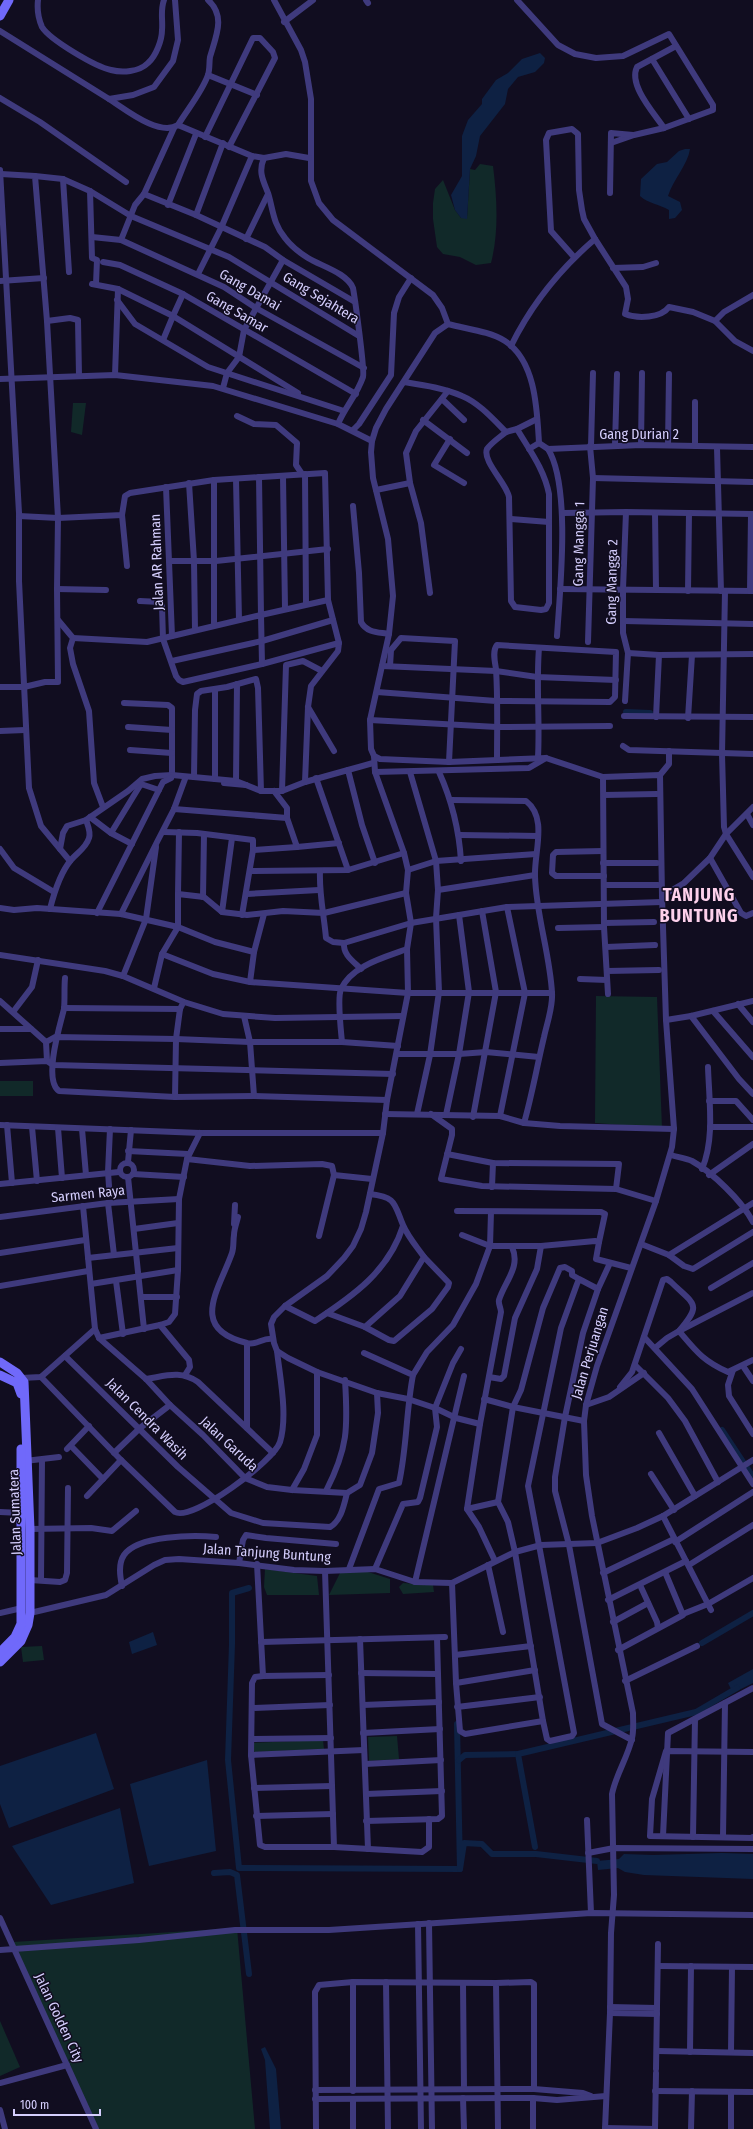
<svg xmlns="http://www.w3.org/2000/svg" width="753" height="2129" viewBox="0 0 753 2129" font-family="'Fira Sans Condensed',sans-serif">
<style>
.green{fill:#112929}
.water{fill:#0e2143}
.lines{fill:none;stroke-linecap:round;stroke-linejoin:round}
.canal{stroke:#0e2143;stroke-width:6}
.street{stroke:#3f3a7d;stroke-width:6}
.secondary{stroke:#7069fa;stroke-width:9}
.labels{text-anchor:middle;dominant-baseline:central;stroke-width:3;stroke-linejoin:round;paint-order:stroke}
.street-label{font-size:14px;fill:#d5cefd;stroke:#110d20}
.district-label{font-size:18px;font-weight:bold;letter-spacing:1px;fill:#fdd0eb;stroke:#110d20}
</style>
<rect width="100%" height="100%" fill="#110d20"/>
<g class="green">
<path d="M480,164l13,2c4,32 6,66 -2,97l-15,2 -16,-8 -17,-3 -6,-7 -4,-28v-16l2,-14 8,-9 12,30 6,8h6l3,-49 5,1z"/>
<polygon points="73,403 86,403 82,435 71,432"/>
<polygon points="596,996 657,997 662,1128 595,1123"/>
<rect x="0" y="1081" width="33" height="15"/>
<polygon points="265,1569 317,1576 319,1595 267,1595 264,1587"/>
<polygon points="365,1571 390,1579 390,1593 329,1595 340,1573"/>
<polygon points="403,1583 433,1585 434,1592 403,1594 399,1587"/>
<polygon points="42,1646 44,1660 23,1662 21,1647"/>
<polygon points="397,1736 399,1759 369,1761 368,1737"/>
<polygon points="323,1740 324,1749 251,1752 250,1743"/>
<polygon points="237,1928 255,2129 97,2129 13,1942"/>
<polygon points="0,2021 20,2067 0,2076"/>
</g>
<g class="water">
<polygon points="540,53 545,58 544,63 535,72 518,77 508,89 505,104 480,136 476,156 470,169 467,219 461,218 455,210 451,195 462,176 462,136 468,120 482,104 482,99 496,80 508,73 522,59"/>
<path d="M685,149h5c-2,15 -17,31 -22,47l12,6 2,8 -7,8 -6,1v-9c-10,-6 -20,-6 -29,-14l1,-17 16,-15 10,-2 12,-11z"/>
<polygon points="153,1632 157,1645 132,1654 129,1642"/>
<polygon points="753,1669 753,1683 733,1693 728,1683"/>
<polygon points="96,1733 114,1789 9,1828 0,1804 0,1766"/>
<polygon points="207,1760 216,1851 149,1866 130,1784"/>
<polygon points="120,1808 134,1883 51,1905 12,1846"/>
<polygon points="722,1853 753,1854 753,1879 644,1875 625,1872 618,1868 598,1870 597,1861 619,1859 624,1854 653,1855"/>
<polygon points="265,2047 276,2069 281,2129 270,2129 265,2060 261,2049"/>
</g>
<g class="lines">
<g class="canal">
<polyline points="626,712 650,713"/>
<polyline points="722,1430 753,1477"/>
<polyline points="249,1588 232,1593 232,1644 228,1760 239,1868 460,1869"/>
<polyline points="702,1643 753,1613"/>
<polyline points="457,1724 460,1869 464,1843 482,1844 492,1854 536,1854 597,1861"/>
<polyline points="459,1760 465,1755 518,1754"/>
<polyline points="535,1847 518,1754 696,1712 737,1688"/>
<polyline points="214,1873 230,1872 237,1875 249,1974"/>
</g>
<g class="street">
<path d="M38,0c-1,9 0,18 4,27 8,13 54,40 69,43 11,3 28,2 37,-7 8,-7 14,-23 14,-33 1,-11 -2,-19 2,-30"/>
<path d="M274,0l27,50 4,12 6,37v82l8,22 14,17 100,75 9,13 6,16c18,5 41,7 57,17 31,20 32,69 34,102"/>
<polyline points="366,0 368,3"/>
<polyline points="517,0 558,45 575,54 596,58 623,56 669,34 713,105 713,110 664,128 634,135 611,143"/>
<polyline points="284,22 313,0"/>
<polyline points="0,31 109,99 133,95 154,87 173,61 178,40 175,0"/>
<polyline points="652,59 689,119"/>
<polyline points="208,75 257,95"/>
<polyline points="0,98 40,122 126,182"/>
<path d="M109,99c16,10 50,38 69,26l74,31 12,2 22,-4 23,4"/>
<path d="M178,125c9,-15 24,-33 30,-50 2,-6 1,-12 2,-18 6,-21 16,-41 -2,-57"/>
<path d="M664,128c-10,-15 -36,-43 -27,-61l39,-21"/>
<polyline points="205,137 253,38 260,38 273,52 275,58 229,147"/>
<path d="M264,158c-6,14 -1,22 4,35 5,16 5,31 17,45 6,8 15,15 23,20 13,8 39,15 45,30 2,11 12,83 10,89 -6,18 -18,30 -25,47"/>
<polyline points="0,170 19,513 19,581 29,788 41,826 60,849"/>
<polyline points="35,176 63,179 90,191 131,216 229,257 359,336"/>
<polyline points="63,179 69,272"/>
<polyline points="90,191 92,258 97,260 96,284"/>
<polyline points="610,193 611,133 633,135"/>
<polyline points="144,194 174,128"/>
<polyline points="168,205 196,134"/>
<polyline points="196,215 223,143"/>
<polyline points="92,237 121,240 224,287 256,308 364,368"/>
<polyline points="246,239 268,194"/>
<path d="M595,239l31,48 2,12 -3,15c13,5 36,4 44,-7l24,5 22,9 20,20 18,10"/>
<polyline points="121,240 135,205 144,194 196,215 265,247 283,260 355,302"/>
<polyline points="103,262 120,265 183,294 356,394"/>
<polyline points="613,268 643,267 656,263"/>
<polyline points="198,274 221,228 252,156"/>
<polyline points="0,281 44,278"/>
<polyline points="92,284 118,289 173,316 183,294"/>
<polyline points="117,300 135,324 208,367 344,411"/>
<polyline points="47,321 70,318 78,320 79,376"/>
<polyline points="715,321 724,312 753,295"/>
<polyline points="163,340 173,316 298,393"/>
<path d="M511,346c21,-43 48,-76 84,-107l-11,-20 -2,-9 -3,-20 -1,-56 -6,-5 -23,4 -3,7 5,91 23,26"/>
<polyline points="115,375 118,289"/>
<polyline points="0,379 115,375 213,386 338,424 372,441"/>
<path d="M404,382c19,3 40,6 58,14 17,7 31,23 44,36l11,-3 20,-10"/>
<polyline points="223,388 227,373 239,357 244,330 283,260"/>
<polyline points="442,399 464,420"/>
<polyline points="695,402 695,446"/>
<polyline points="237,416 254,424 276,425 297,443 296,465 302,474"/>
<polyline points="423,420 467,453"/>
<polyline points="353,430 359,424 391,375 394,313 399,297 411,278"/>
<path d="M506,432c-6,5 -15,11 -19,17 -5,12 20,35 22,48l2,104 4,6 26,3 5,-1 3,-6v-109c-5,-25 -19,-43 -32,-65"/>
<polyline points="450,439 434,465 464,483"/>
<polyline points="615,445 617,374"/>
<polyline points="641,445 642,373"/>
<polyline points="668,445 669,374"/>
<polyline points="591,446 593,373"/>
<polyline points="717,448 721,591"/>
<polyline points="529,449 539,443 548,449 641,445 753,447"/>
<path d="M548,449c23,37 12,141 9,187"/>
<polyline points="305,474 306,604"/>
<polyline points="259,477 261,615 328,600"/>
<polyline points="283,477 285,608"/>
<polyline points="593,478 753,482"/>
<polyline points="236,479 239,620"/>
<polyline points="189,483 194,561 195,630"/>
<polyline points="166,487 172,636"/>
<polyline points="376,490 410,483"/>
<path d="M353,506l6,67 2,49c6,11 17,10 28,12"/>
<polyline points="563,513 626,512 753,514"/>
<polyline points="655,513 656,590"/>
<polyline points="122,515 127,566"/>
<polyline points="19,516 58,518 122,515 125,496 130,493 214,480 325,473 328,600 339,643 338,651 311,686 308,707 305,782"/>
<polyline points="511,519 549,522"/>
<polyline points="169,561 216,561 328,549"/>
<polyline points="57,589 106,590"/>
<polyline points="560,589 753,591"/>
<polyline points="688,591 689,513"/>
<polyline points="725,591 722,754 724,827 726,834 753,877"/>
<polyline points="750,591 751,514"/>
<polyline points="430,593 421,523 410,483 406,453 416,431 448,391"/>
<polyline points="140,601 160,602 162,606 163,639 176,676 179,680 183,682 262,664 339,643"/>
<polyline points="58,620 73,638 70,648 73,664 89,711 94,783 103,807"/>
<polyline points="624,621 753,624"/>
<polyline points="214,625 214,480"/>
<polyline points="73,638 147,642 261,615 262,664"/>
<polyline points="588,642 593,478 590,446"/>
<polyline points="628,653 659,655 753,654"/>
<polyline points="172,661 262,641 333,620"/>
<polyline points="382,666 496,671 537,677 616,680"/>
<polyline points="390,666 391,650 401,638 455,641 449,762"/>
<polyline points="0,687 24,687 45,682 58,682 57,589 58,518 47,321 35,176 1,174"/>
<path d="M377,692l119,9 114,1 5,-5 1,-45 -119,-7c-5,6 -2,17 -1,24 2,30 1,61 1,91"/>
<polyline points="625,701 628,653 623,633 623,589 626,512"/>
<polyline points="124,703 168,705 172,708 172,775"/>
<polyline points="308,707 334,751"/>
<polyline points="624,716 753,717"/>
<polyline points="656,717 659,655"/>
<polyline points="688,718 692,655"/>
<polyline points="370,720 497,727 610,726"/>
<polyline points="128,727 172,730"/>
<polyline points="0,731 25,730"/>
<polyline points="623,746 629,750 753,754"/>
<polyline points="130,750 172,753"/>
<polyline points="374,756 371,749 370,720 389,634 393,596 388,539 373,478 371,452 372,441 376,428 386,409 435,333 448,324"/>
<path d="M538,757c2,-36 -2,-72 1,-109"/>
<polyline points="348,770 373,763"/>
<polyline points="375,772 529,768 546,758"/>
<polyline points="410,772 436,861 438,890 436,918 439,992 430,1055 417,1114"/>
<path d="M439,772c13,29 20,56 22,89"/>
<polyline points="660,775 669,764 669,751"/>
<polyline points="194,777 195,710 197,694 201,691 227,687 256,679 258,688 261,791"/>
<polyline points="603,777 604,927 608,994"/>
<polyline points="316,778 348,870"/>
<polyline points="215,779 215,689"/>
<polyline points="236,781 237,684"/>
<polyline points="224,783 246,785"/>
<polyline points="282,791 286,665 303,661 322,671"/>
<polyline points="604,795 657,794"/>
<path d="M451,800l75,1c22,17 8,51 9,75 1,39 15,78 17,117 1,14 -5,30 -8,44 -7,29 -12,58 -20,86"/>
<polyline points="174,809 287,818 287,808 274,791"/>
<polyline points="747,814 753,825"/>
<polyline points="90,817 111,833 132,844"/>
<polyline points="287,818 297,847 339,843"/>
<polyline points="164,832 197,833 253,840 253,850 297,847"/>
<polyline points="111,833 141,784 159,790"/>
<polyline points="460,835 538,836"/>
<polyline points="0,849 14,868 54,892"/>
<polyline points="603,851 556,852 553,855 552,873 556,876 604,876"/>
<polyline points="710,858 741,913 746,916 753,913"/>
<polyline points="70,861 60,849 63,833 67,826 86,820 128,791 142,779 155,776 172,775 236,781 261,791 282,791 305,782 348,770 362,825 375,863"/>
<polyline points="603,863 657,863"/>
<polyline points="408,870 436,861 536,854"/>
<polyline points="250,871 348,870 404,853"/>
<path d="M320,871c-1,23 4,44 6,67l7,4 11,1 67,-20 96,-16 155,-5"/>
<polyline points="605,885 658,885"/>
<polyline points="438,890 535,875"/>
<polyline points="178,894 179,832"/>
<polyline points="247,894 319,890"/>
<polyline points="662,896 684,883 710,858 726,834 753,807"/>
<polyline points="203,897 204,834"/>
<polyline points="0,908 14,910 37,908 121,914 178,927 215,942 254,952"/>
<path d="M50,909c4,-16 10,-36 21,-49 6,-7 15,-12 18,-22 2,-6 -1,-12 -3,-18"/>
<polyline points="222,912 232,838"/>
<polyline points="97,913 163,782 171,778"/>
<polyline points="121,914 157,842 174,809 185,779"/>
<polyline points="242,915 253,850"/>
<polyline points="604,923 654,922"/>
<polyline points="558,928 604,927"/>
<path d="M344,943c-1,12 9,18 17,26"/>
<polyline points="606,947 655,945"/>
<polyline points="162,954 213,974 250,982 408,993 552,993"/>
<polyline points="0,955 105,971 123,976 184,1002 223,1014 275,1018 403,1016"/>
<polyline points="607,971 659,970"/>
<polyline points="123,976 146,919 156,847"/>
<path d="M65,978c-1,10 0,21 -1,31 -4,16 -21,71 -5,82l116,6 79,-1 133,4"/>
<polyline points="580,979 607,980"/>
<polyline points="250,982 254,952 264,914"/>
<polyline points="154,988 162,954 178,927 178,894 204,897 222,912 247,915 283,911 324,913 406,893"/>
<polyline points="0,1001 46,1042 47,1061"/>
<polyline points="738,1004 753,1022"/>
<polyline points="64,1008 180,1009"/>
<polyline points="713,1011 753,1057"/>
<polyline points="13,1012 32,987 38,960"/>
<polyline points="244,1016 250,1042 254,1096"/>
<polyline points="691,1016 739,1079 753,1094"/>
<polyline points="666,1020 691,1016 753,1001"/>
<polyline points="0,1029 31,1029"/>
<polyline points="46,1042 55,1037 176,1039 250,1042 342,1042 398,1046"/>
<path d="M342,1042c-1,-11 -5,-44 -1,-53 11,-24 45,-32 66,-40"/>
<polyline points="397,1054 459,1054 486,1052 539,1057"/>
<polyline points="0,1063 47,1061 53,1065 393,1074"/>
<polyline points="175,1097 176,1039 180,1009 182,1005"/>
<polyline points="709,1101 736,1101 753,1120"/>
<polyline points="385,1114 500,1116 524,1123 560,1126 674,1129"/>
<polyline points="431,1114 452,1129 452,1135 441,1179 482,1186 616,1189"/>
<polyline points="446,1115 459,1054 469,992 459,915"/>
<polyline points="500,1116 525,993 507,907"/>
<polyline points="473,1117 496,992 482,911"/>
<polyline points="0,1125 200,1133 383,1133"/>
<polyline points="7,1125 12,1183"/>
<polyline points="32,1127 37,1181"/>
<polyline points="710,1127 753,1127"/>
<polyline points="58,1128 62,1178"/>
<polyline points="82,1129 86,1175"/>
<polyline points="128,1151 188,1154"/>
<polyline points="447,1154 493,1163 619,1164 616,1189 656,1201"/>
<path d="M671,1155c6,2 14,3 21,6 20,11 50,40 61,61"/>
<polyline points="187,1159 250,1166 322,1164 332,1166 334,1175 372,1179"/>
<polyline points="128,1162 131,1130"/>
<circle cx="127" cy="1170" r="7"/>
<path d="M702,1169c13,-30 7,-69 6,-102"/>
<polyline points="133,1174 184,1177"/>
<polyline points="709,1175 753,1144"/>
<polyline points="128,1177 144,1329"/>
<polyline points="0,1184 119,1172"/>
<polyline points="109,1186 108,1172 110,1129"/>
<polyline points="492,1187 493,1163"/>
<polyline points="108,1203 114,1255"/>
<polyline points="457,1211 601,1212 605,1214 599,1242"/>
<polyline points="0,1217 108,1203 179,1199"/>
<path d="M238,1217c-1,5 -4,12 -4,18 -1,6 0,12 -2,18 -13,37 -44,76 15,90 9,3 16,-6 26,-4"/>
<polyline points="234,1224 235,1205"/>
<polyline points="134,1229 178,1223"/>
<polyline points="462,1235 490,1246 541,1246 595,1241 599,1242 596,1259 631,1268"/>
<polyline points="319,1236 334,1175"/>
<polyline points="641,1244 669,1255 684,1266 693,1269 753,1232"/>
<polyline points="0,1253 85,1240"/>
<polyline points="669,1255 753,1203"/>
<polyline points="88,1258 178,1248"/>
<polyline points="579,1279 572,1275 572,1271 565,1267 560,1268 543,1308 521,1390 513,1407 498,1502 508,1522 515,1552 543,1721 547,1739 550,1741 572,1736 574,1733 528,1486 561,1328 577,1284 579,1279 598,1289 610,1263"/>
<polyline points="116,1281 123,1334"/>
<polyline points="91,1284 178,1270"/>
<polyline points="0,1286 88,1271"/>
<polyline points="711,1288 753,1263"/>
<polyline points="598,1289 583,1333 565,1417 555,1477 555,1491 569,1545 602,1724 632,1740"/>
<polyline points="142,1297 177,1297"/>
<path d="M285,1306l30,15c38,-25 74,-50 88,-95"/>
<path d="M327,1313l38,14 35,-31 24,-39c-7,-10 -16,-20 -21,-32 -9,-21 -6,-28 -33,-31"/>
<polyline points="160,1325 189,1360 190,1367 185,1375"/>
<polyline points="365,1327 389,1340 394,1341 432,1309 448,1287 449,1283 424,1257"/>
<polyline points="95,1329 99,1338 146,1379 170,1405 203,1435 245,1478 267,1487 292,1490 347,1493 360,1485 372,1453 378,1413 377,1393"/>
<polyline points="644,1337 692,1389 753,1484"/>
<polyline points="99,1338 160,1325 169,1322 175,1314 178,1270 179,1199 187,1159 200,1133"/>
<polyline points="655,1348 667,1338 679,1331 753,1293"/>
<path d="M65,1356l113,111 53,46 32,10 67,4c11,-6 14,-22 17,-34"/>
<polyline points="635,1365 668,1398 685,1421 718,1482"/>
<polyline points="743,1366 753,1381"/>
<polyline points="733,1370 728,1385 729,1396 753,1434"/>
<polyline points="413,1375 427,1352 453,1325 476,1284 490,1246 491,1212"/>
<path d="M41,1377l80,83 54,52c17,10 99,-51 105,-70 8,-26 0,-64 -3,-91"/>
<polyline points="489,1377 501,1379 504,1376 515,1318 537,1269 541,1246"/>
<polyline points="21,1378 41,1377 95,1329 83,1206"/>
<path d="M146,1379c20,-3 34,-9 52,3l75,71"/>
<path d="M620,1387l12,-15 31,-92 4,-1 4,3c23,23 32,21 8,49 17,20 24,30 49,41l25,-12"/>
<polyline points="484,1399 513,1407 584,1421"/>
<polyline points="586,1405 609,1397 644,1373"/>
<path d="M480,1424l-24,-6 -21,-10 -27,-9 -31,-6 -60,-21 -29,-14 -11,-7 -3,-8 -3,-19 3,-7 11,-11 42,-30 17,-18 9,-12 8,-17 5,-17 17,-79 4,-33 21,-107 -1,-44 4,-26 -5,-30 2,-23 -4,-17 -29,-81 -1,-16 6,3 69,3 97,-4 57,19 57,-2 2,121 4,124 8,109 -2,18 -16,54 -59,165 -11,39 -2,16 2,54 6,41 41,197c0,9 1,17 -1,25 -4,19 -16,36 -20,56l2,101 -3,38 -1,80 -5,116"/>
<polyline points="247,1428 247,1344"/>
<polyline points="659,1433 695,1496"/>
<polyline points="71,1446 103,1479"/>
<polyline points="67,1449 89,1426"/>
<polyline points="114,1453 140,1428 170,1405"/>
<polyline points="25,1461 59,1457"/>
<polyline points="651,1474 674,1510"/>
<polyline points="292,1490 304,1469 317,1435 317,1372"/>
<path d="M326,1491c22,-43 22,-63 19,-111"/>
<polyline points="87,1496 121,1460"/>
<polyline points="467,1509 498,1502"/>
<polyline points="0,1512 21,1513"/>
<polyline points="663,1516 711,1610"/>
<polyline points="30,1529 91,1528 112,1531 136,1511"/>
<polyline points="675,1542 753,1492"/>
<path d="M495,1561l-16,-34 -12,-18 13,-85 21,-112c0,-4 -3,-8 -2,-12 6,-19 22,-33 13,-53"/>
<polyline points="239,1563 243,1540 246,1535 266,1538 336,1544"/>
<polyline points="257,1564 263,1676 329,1675"/>
<polyline points="488,1565 503,1632"/>
<polyline points="689,1565 753,1525"/>
<path d="M349,1569l30,-80 20,-6c8,-36 7,-72 14,-108l-49,-22"/>
<polyline points="375,1569 403,1504 418,1502 420,1498 437,1427 435,1408 453,1363 461,1349"/>
<polyline points="325,1571 334,1847"/>
<polyline points="603,1573 674,1539"/>
<polyline points="30,1580 60,1582 65,1580 67,1573 68,1488"/>
<polyline points="41,1580 42,1460"/>
<polyline points="415,1582 464,1376"/>
<polyline points="452,1583 456,1683 460,1731 465,1734 543,1721"/>
<polyline points="640,1585 657,1622 658,1628"/>
<path d="M122,1586c-2,-10 -4,-22 2,-31 14,-20 70,-20 92,-18"/>
<polyline points="608,1600 686,1561"/>
<polyline points="0,1613 22,1608"/>
<polyline points="30,1613 106,1595 154,1565 165,1560 179,1559 239,1563 294,1570 325,1571 375,1569 415,1582 452,1583 515,1552 541,1545 597,1543 637,1528 663,1516 753,1460"/>
<polyline points="683,1614 708,1604 753,1578"/>
<polyline points="613,1622 648,1603"/>
<polyline points="360,1639 368,1849"/>
<polyline points="261,1642 445,1637"/>
<polyline points="618,1650 683,1615 665,1572"/>
<polyline points="455,1655 531,1646"/>
<polyline points="361,1673 438,1674"/>
<polyline points="263,1676 255,1677 252,1683 251,1755 260,1845 265,1847 334,1847 422,1852 429,1847 429,1819"/>
<polyline points="625,1681 697,1646"/>
<polyline points="456,1683 535,1670"/>
<polyline points="363,1705 439,1702"/>
<polyline points="457,1707 540,1697"/>
<polyline points="252,1708 330,1705"/>
<polyline points="363,1733 440,1729"/>
<polyline points="252,1739 331,1738"/>
<polyline points="753,1752 666,1751 652,1799 650,1836 753,1838 753,1837"/>
<polyline points="251,1755 364,1750"/>
<polyline points="365,1764 441,1760"/>
<polyline points="254,1788 332,1786"/>
<polyline points="366,1794 442,1791"/>
<polyline points="256,1816 333,1814"/>
<polyline points="587,1820 591,1913"/>
<polyline points="366,1821 438,1819 442,1816 437,1638"/>
<polyline points="663,1836 668,1733 753,1688"/>
<polyline points="693,1837 695,1719"/>
<polyline points="723,1837 725,1703"/>
<polyline points="588,1853 614,1848 753,1849"/>
<polyline points="0,1918 96,2129"/>
<polyline points="429,1923 432,2129"/>
<polyline points="418,1924 421,2129"/>
<polyline points="0,1950 139,1940 235,1930 329,1930 591,1913 753,1915"/>
<polyline points="658,1966 753,1967"/>
<polyline points="386,1982 388,2129"/>
<polyline points="463,1983 464,2089"/>
<polyline points="610,2007 657,2008"/>
<polyline points="610,2013 657,2014"/>
<polyline points="657,2051 753,2053"/>
<polyline points="690,2052 691,1966"/>
<polyline points="731,2052 732,1967"/>
<polyline points="656,2069 658,1944"/>
<polyline points="0,2083 67,2065"/>
<polyline points="315,2090 534,2089 583,2093 591,2096"/>
<polyline points="353,2091 353,1982"/>
<polyline points="655,2091 753,2092"/>
<polyline points="463,2098 464,2129"/>
<polyline points="533,2098 533,2129"/>
<polyline points="315,2099 533,2098 557,2100 606,2096"/>
<polyline points="353,2099 353,2129"/>
<polyline points="0,2110 5,2129"/>
<polyline points="605,2128 655,2129"/>
<polyline points="316,2129 315,1992 319,1985 353,1982 496,1983"/>
<polyline points="498,2129 496,1983 531,1982 534,1984 534,2089"/>
<polyline points="655,2129 656,2073"/>
<polyline points="691,2129 692,2091"/>
<polyline points="731,2129 731,2092"/>
</g>
<g class="secondary">
<polyline points="0,16 9,0"/>
<polyline points="0,1362 17,1373 24,1382 30,1529 30,1613 28,1625 21,1641 0,1662"/>
<polyline points="0,1375 17,1383 21,1394"/>
<polyline points="0,1652 15,1637 21,1624 21,1449"/>
</g>
</g>
<g class="labels">
<g class="street-label">
<text transform="translate(250 290) rotate(30)">Gang Damai</text>
<text transform="translate(321 298) rotate(31)">Gang Sejahtera</text>
<text transform="translate(237 312) rotate(30)">Gang Samar</text>
<text x="639" y="434">Gang Durian 2</text>
<text transform="translate(579 544) rotate(-89)">Gang Mangga 1</text>
<text transform="translate(157 562) rotate(-92)">Jalan AR Rahman</text>
<text transform="translate(612 582) rotate(-89)">Gang Mangga 2</text>
<text transform="translate(88 1194) rotate(-6)">Sarmen Raya</text>
<text transform="translate(590 1353) rotate(-73)">Jalan Perjuangan</text>
<text transform="translate(147 1419) rotate(45)">Jalan Cendra Wasih</text>
<text transform="translate(229 1444) rotate(43)">Jalan Garuda</text>
<text transform="translate(15 1512) rotate(-92)">Jalan Sumatera</text>
<text transform="translate(267 1553) rotate(4)">Jalan Tanjung Buntung</text>
<text transform="translate(59 2018) rotate(65)">Jalan Golden City</text>
</g>
<g class="district-label">
<text x="699" y="895">TANJUNG<tspan x="699" dy="21">BUNTUNG</tspan></text>
</g>
</g>
<path d="M14 2109v6h86v-6" fill="none" stroke="#d5cefd" stroke-width="2"/>
<text x="20" y="2109" font-size="12" fill="#d5cefd" stroke="#110d20" stroke-width="3" paint-order="stroke">100 m</text>
</svg>
